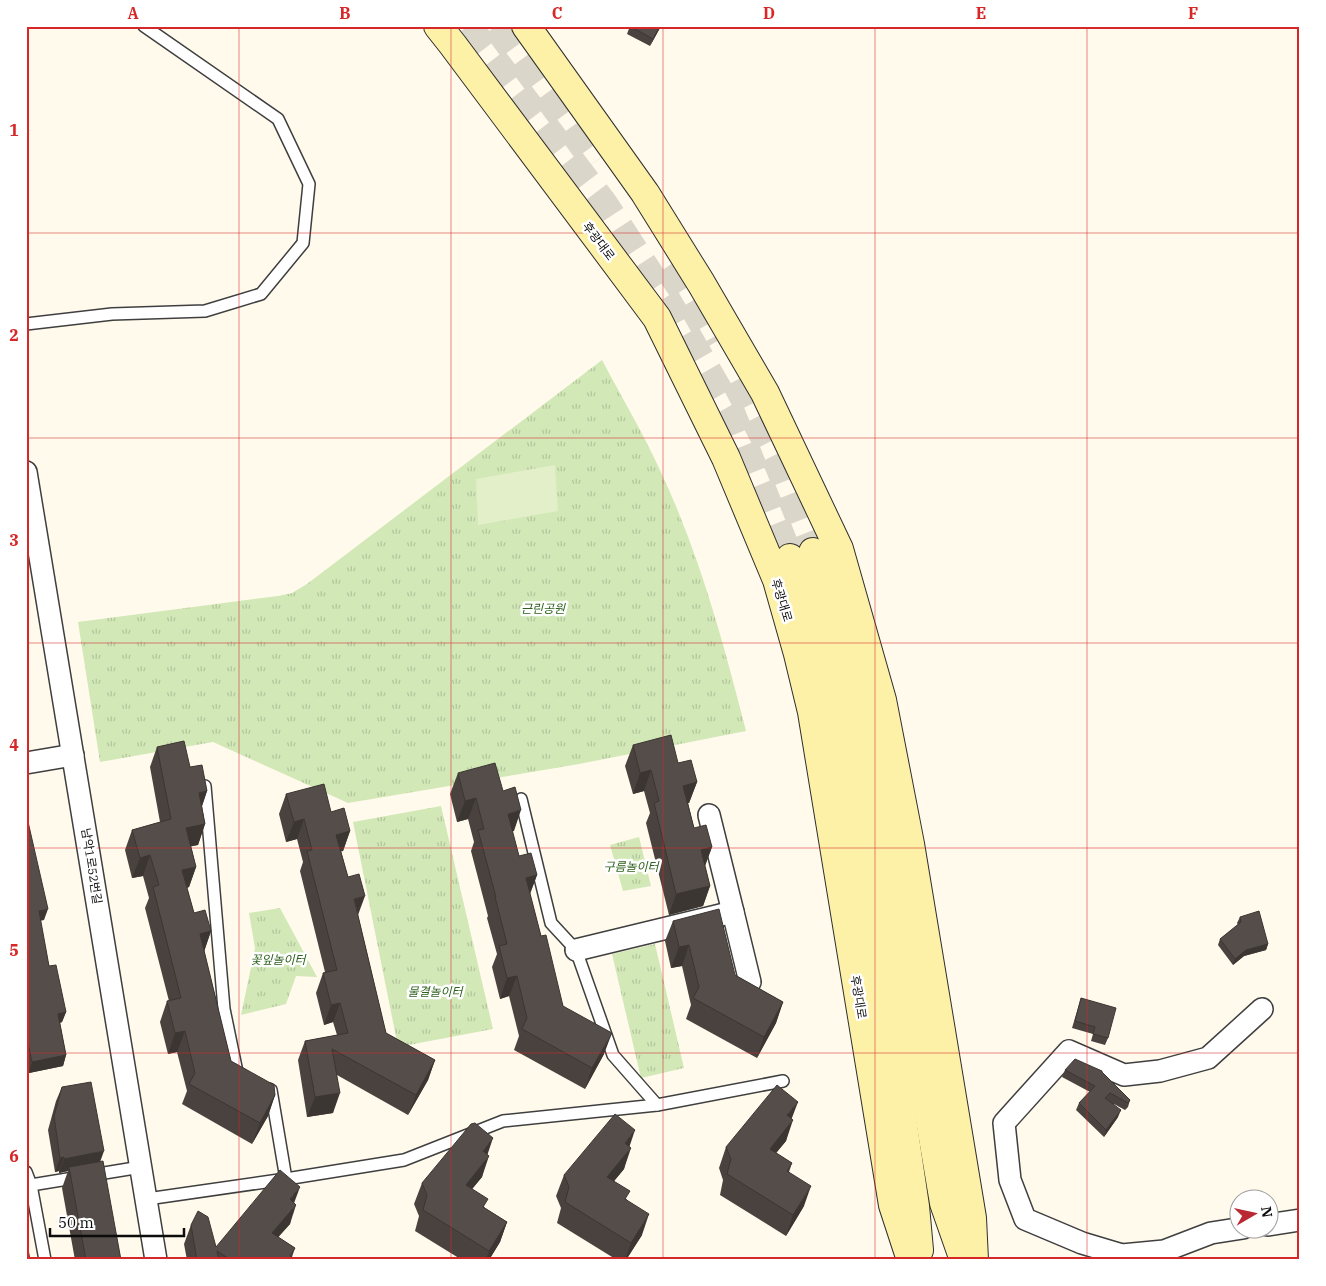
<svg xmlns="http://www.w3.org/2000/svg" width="1326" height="1286" viewBox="0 0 1326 1286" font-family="'IBM Plex Serif','Noto Sans KR',serif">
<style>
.park{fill:url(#park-tufts)}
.pitch{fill:#e3efc8}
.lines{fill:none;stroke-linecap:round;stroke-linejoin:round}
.secondary-tunnel{stroke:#dbd6ca;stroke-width:28;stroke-dasharray:28 14;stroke-linecap:butt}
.lane-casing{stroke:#3f3f3f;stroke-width:14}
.street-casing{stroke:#3f3f3f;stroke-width:24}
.secondary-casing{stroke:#2e2e2e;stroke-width:30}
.lane{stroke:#fff;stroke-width:11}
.street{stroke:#fff;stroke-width:21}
.secondary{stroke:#fdf1a8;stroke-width:28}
.wall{fill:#49423f}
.shaded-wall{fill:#3c3633}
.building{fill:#554d49;stroke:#3c3633}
.grid{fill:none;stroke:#d62828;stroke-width:1;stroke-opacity:0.55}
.labels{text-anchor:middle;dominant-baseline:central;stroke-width:5;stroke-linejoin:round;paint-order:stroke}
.street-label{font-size:12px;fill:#0c0c0c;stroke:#fff}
.park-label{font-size:12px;font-style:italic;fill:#2e621e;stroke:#fff}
.neatline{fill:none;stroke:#d62828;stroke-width:2}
.grid-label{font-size:16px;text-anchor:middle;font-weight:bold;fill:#d62828}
</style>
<defs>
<pattern id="park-tufts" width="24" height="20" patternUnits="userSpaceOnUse" patternTransform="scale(1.25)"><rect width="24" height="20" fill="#d2e8b7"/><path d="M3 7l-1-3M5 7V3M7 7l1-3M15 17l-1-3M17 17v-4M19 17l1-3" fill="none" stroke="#b3c69c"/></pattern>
</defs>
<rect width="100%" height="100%" fill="#fffaec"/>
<g class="park">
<path d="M602,360c19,36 40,71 57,108 40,84 64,173 87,263l-167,33 -231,39 -135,-61 -113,20 -22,-140 200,-26 14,-3 15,-9z"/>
<polygon points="441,806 493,1029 398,1047 353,822"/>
<polygon points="639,837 651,886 623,891 610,845"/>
<polygon points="280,908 317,977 296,976 286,1004 241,1015 255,948 249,913"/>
<polygon points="655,944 684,1068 641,1078 612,954"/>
</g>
<polygon class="pitch" points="555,465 558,511 478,525 476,479"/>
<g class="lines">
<g class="secondary-tunnel">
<polyline points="468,26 604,204 668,302 730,410 790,558"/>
<polyline points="496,26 595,162"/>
<polyline points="667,267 688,298 714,343"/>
<polyline points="735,381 779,466 813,552"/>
</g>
<g class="lane-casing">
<g id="lane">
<polyline points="26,324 112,314 205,311 261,294 303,243 309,184 278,119 144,26"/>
<polyline points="205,786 224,1009 237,1072 242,1075"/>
<polyline points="521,799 551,923 576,950 613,1055 657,1105"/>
<polyline points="269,1089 271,1090 286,1179"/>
<polyline points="26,1172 31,1185 45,1260"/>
<polyline points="31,1185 141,1167"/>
<polyline points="147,1199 286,1179 404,1160 503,1121 657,1105 783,1081"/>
</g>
</g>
<g class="street-casing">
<g id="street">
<polyline points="26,472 156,1260"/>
<polyline points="26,763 73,755"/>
<polyline points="709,815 733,912"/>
<polyline points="576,950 733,912 750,982"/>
<polyline points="1268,1225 1300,1220"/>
<polyline points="1243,1228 1211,1233 1164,1251 1122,1255 1082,1243 1025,1219 1010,1180 1004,1123 1069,1051 1124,1075 1160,1071 1208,1058 1262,1009"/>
</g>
</g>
<g class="secondary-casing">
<g id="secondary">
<polyline points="438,26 453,45 657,318 726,458 777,580 798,654 812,712 893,1205 911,1260"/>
<polyline points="526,26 645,193 701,283 765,393 839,549 882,700 910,844 972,1218 974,1260"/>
<polyline points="813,552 859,716 886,859 944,1203 964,1260"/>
<polyline points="790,558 838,719 865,869 915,1206 919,1250"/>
</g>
</g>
<use href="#lane" class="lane"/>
<use href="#street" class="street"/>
<use href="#secondary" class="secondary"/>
</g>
<g class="wall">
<polygon points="630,26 661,26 650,46 627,34"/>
<polygon points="633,745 678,763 697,782 689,803 688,803 694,828 712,847 705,866 710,886 703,906 669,915 646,823 650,813 644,791 633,794 625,766"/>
<polygon points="157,747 190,767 207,791 202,806 205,824 198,845 191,846 196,867 189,887 187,888 194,913 211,931 204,951 231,1061 275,1095 268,1116 252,1144 182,1104 187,1091 177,1052 168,1054 160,1022 167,1001 169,1001 145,908 149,898 143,876 132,878 125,850 132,830 160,822 150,767"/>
<polygon points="458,773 514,831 512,831 519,856 537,875 530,894 541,936 563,1006 604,1054 585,1089 514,1050 519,1036 509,996 500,999 492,967 497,954 487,918 488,916 471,851 474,842 468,819 457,822 450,794"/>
<polygon points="286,794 331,812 350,831 343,851 341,851 358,915 386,1033 435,1060 428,1080 408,1115 337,1075 333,1113 307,1117 298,1060 305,1041 337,1035 333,1022 324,1025 316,993 323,973 325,972 300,871 303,862 297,839 286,842 279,814"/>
<polygon points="26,813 44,920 40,920 49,966 66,1012 62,1022 60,1023 66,1055 63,1066 29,1073 26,1063"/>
<polygon points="1240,917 1268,944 1266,950 1244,956 1233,965 1218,945 1220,939 1238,925 1237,923"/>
<polygon points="673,921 735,975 783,1002 776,1023 757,1058 686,1019 691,1005 682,966 671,968 665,941"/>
<polygon points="1081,998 1108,1038 1105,1045 1091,1041 1093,1034 1072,1028"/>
<polygon points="1065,1070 1102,1072 1130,1100 1128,1107 1125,1110 1114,1104 1118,1117 1104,1137 1076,1110 1079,1103 1090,1092 1062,1077"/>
<polygon points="62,1087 100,1162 121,1260 75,1260 62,1188 68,1171 59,1173 59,1171 55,1172 48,1130 56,1101"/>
<polygon points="792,1118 786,1141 776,1153 792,1163 789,1172 804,1206 786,1236 720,1195 723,1180 719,1168 726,1147"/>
<polygon points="629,1147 624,1169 614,1181 627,1200 642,1235 626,1260 617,1260 557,1223 561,1208 556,1196 564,1175"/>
<polygon points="487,1154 482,1177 472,1189 485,1208 507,1222 500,1242 489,1260 462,1260 415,1231 419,1216 414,1204 422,1183"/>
<polygon points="294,1203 290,1224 278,1237 295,1248 292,1257 297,1260 187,1260 184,1244 191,1225 216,1247"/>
</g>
<g class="shaded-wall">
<polygon points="660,26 661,26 650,46 653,39"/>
<polygon points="651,770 644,791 633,794 640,773"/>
<polygon points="697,782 689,803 676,807 683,786"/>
<polygon points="207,791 200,812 199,793"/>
<polygon points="476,798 468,819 457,822 465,801"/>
<polygon points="521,810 514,831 500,834 508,814"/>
<polygon points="304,819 297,839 286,842 294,822"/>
<polygon points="205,824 198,845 178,849 186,828"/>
<polygon points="350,831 343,851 329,854 336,835"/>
<polygon points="712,847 704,868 701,850"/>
<polygon points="150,855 143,876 132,878 140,858"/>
<polygon points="196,867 189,887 175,891 182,870"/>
<polygon points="537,875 529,896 526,878"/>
<polygon points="710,886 703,906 669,915 676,894"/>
<polygon points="365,896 358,915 354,899"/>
<polygon points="48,909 44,920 35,922 39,911"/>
<polygon points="211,931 204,952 200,934"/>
<polygon points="1268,944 1266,950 1244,956 1233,965 1235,959 1246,950"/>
<polygon points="689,945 682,966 671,968 679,947"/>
<polygon points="517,976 509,996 500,999 507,978"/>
<polygon points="783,1002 776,1023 757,1058 764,1037"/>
<polygon points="340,1003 333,1022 324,1025 331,1005"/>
<polygon points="66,1012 62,1022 54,1024 58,1014"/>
<polygon points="185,1031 177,1052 168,1054 175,1033"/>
<polygon points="612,1033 604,1054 585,1089 592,1068"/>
<polygon points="66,1055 63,1066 29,1073 32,1062"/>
<polygon points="435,1060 428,1080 408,1115 416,1095"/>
<polygon points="340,1093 333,1113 307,1117 315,1097"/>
<polygon points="275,1095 268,1116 252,1144 260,1123"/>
<polygon points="798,1102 790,1123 787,1115"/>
<polygon points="1121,1110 1118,1117 1104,1137 1106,1130"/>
<polygon points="793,1120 786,1141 762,1170 770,1149"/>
<polygon points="635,1130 628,1151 625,1143"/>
<polygon points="493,1138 486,1159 483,1151"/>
<polygon points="631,1148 624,1169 600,1198 607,1177"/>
<polygon points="104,1151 99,1165 69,1167 68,1171 59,1173 64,1159"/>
<polygon points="489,1156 482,1177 458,1206 466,1185"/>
<polygon points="64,1157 59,1171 55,1172 60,1158"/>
<polygon points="811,1186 804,1206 786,1236 793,1215"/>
<polygon points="300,1187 293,1206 290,1199"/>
<polygon points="296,1205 290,1224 265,1252 272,1233"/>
<polygon points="649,1214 642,1235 626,1260 625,1260 631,1243"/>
<polygon points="507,1222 500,1242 489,1260 486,1260 489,1251"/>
</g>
<g class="building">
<polygon points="630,26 660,26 653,39"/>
<polygon points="671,735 678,763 691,760 697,782 683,786 694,828 706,825 712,847 701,850 710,886 676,894 654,803 659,801 651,770 640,773 633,745"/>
<polygon points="184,741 190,767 202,765 207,791 199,793 205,824 186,828 196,867 182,870 194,913 205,910 211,931 200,934 231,1061 274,1085 275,1095 260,1123 189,1084 195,1073 185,1031 175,1033 167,1001 181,998 153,887 159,885 150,855 140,858 132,830 171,819 157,747"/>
<polygon points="495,763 503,791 515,787 521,810 508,814 519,856 531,853 537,875 526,878 541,936 546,935 563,1006 612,1033 592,1068 522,1029 527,1018 517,976 507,978 499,946 507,944 495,897 496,897 478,830 484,829 476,798 465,801 458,773"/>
<polygon points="324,784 331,812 344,808 350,831 336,835 348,877 359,874 365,896 354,899 386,1033 435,1060 416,1095 332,1049 340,1093 315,1097 305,1041 348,1033 340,1003 331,1005 323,973 337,970 307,851 312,850 304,819 294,822 286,794"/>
<polygon points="26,813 48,909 39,911 49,966 56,965 66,1012 58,1014 66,1055 32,1062 26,1034"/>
<polygon points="719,909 735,975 783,1002 764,1037 693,998 699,987 689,945 679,947 673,921"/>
<polygon points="1259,911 1268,944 1246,950 1235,959 1220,939 1241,922 1240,917"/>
<polygon points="1081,998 1116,1008 1108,1038 1093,1034 1095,1027 1075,1021"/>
<polygon points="1075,1059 1102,1071 1102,1072 1130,1100 1128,1103 1110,1093 1105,1098 1121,1110 1106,1130 1079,1103 1095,1086 1065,1070"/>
<polygon points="91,1082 104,1151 64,1159 64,1157 60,1158 54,1116 62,1087"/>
<polygon points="777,1085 798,1102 787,1115 793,1120 770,1149 792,1163 787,1171 811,1186 793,1215 727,1174 731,1159 726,1147"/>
<polygon points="615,1114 635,1130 625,1143 631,1148 607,1177 630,1191 625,1199 649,1214 631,1243 565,1202 569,1187 564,1175"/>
<polygon points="475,1123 493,1138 483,1151 489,1156 466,1185 488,1199 483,1207 507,1222 489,1251 423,1210 427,1195 422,1183 471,1124"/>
<polygon points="103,1161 121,1260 86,1260 69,1167"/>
<polygon points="280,1170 300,1187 290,1199 296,1205 272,1233 295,1248 290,1256 297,1260 231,1260 217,1251 219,1260 197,1260 191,1225 198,1211 208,1217 216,1247"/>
<polygon points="26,1238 30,1260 26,1260"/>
</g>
<path class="grid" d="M239,26v1234M451,26v1234M663,26v1234M875,26v1234M1087,26v1234M26,233h1274M26,438h1274M26,643h1274M26,848h1274M26,1053h1274"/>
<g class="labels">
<g class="street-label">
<text transform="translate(599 241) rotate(53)">후광대로</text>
<text transform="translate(782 600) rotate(73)">후광대로</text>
<text transform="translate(92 866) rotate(81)">남악1로52번길</text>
<text transform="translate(859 997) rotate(81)">후광대로</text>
</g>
<g class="park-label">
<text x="543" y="608">근린공원</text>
<text x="631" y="866">구름놀이터</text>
<text x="278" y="959">꽃잎놀이터</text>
<text x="435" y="991">물결놀이터</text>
</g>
</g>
<rect width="1326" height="1286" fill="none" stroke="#ffffff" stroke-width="55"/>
<g transform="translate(1254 1214) rotate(81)"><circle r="24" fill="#ffffff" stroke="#9e9e9e"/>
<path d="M0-4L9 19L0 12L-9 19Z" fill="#b92833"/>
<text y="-8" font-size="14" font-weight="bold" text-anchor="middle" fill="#0c0c0c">N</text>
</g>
<path d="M50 1228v8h134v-8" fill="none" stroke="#0c0c0c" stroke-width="2.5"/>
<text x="58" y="1228" font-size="15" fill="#0c0c0c" stroke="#ffffff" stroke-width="4" paint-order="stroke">50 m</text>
<rect x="28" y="28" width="1270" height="1230" class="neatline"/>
<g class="grid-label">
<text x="133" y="19">A</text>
<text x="345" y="19">B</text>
<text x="557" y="19">C</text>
<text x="769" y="19">D</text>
<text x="981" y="19">E</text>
<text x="1193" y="19">F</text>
<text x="14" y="136">1</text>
<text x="14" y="341">2</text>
<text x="14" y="546">3</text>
<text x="14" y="751">4</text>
<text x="14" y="956">5</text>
<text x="14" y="1162">6</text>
</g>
</svg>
